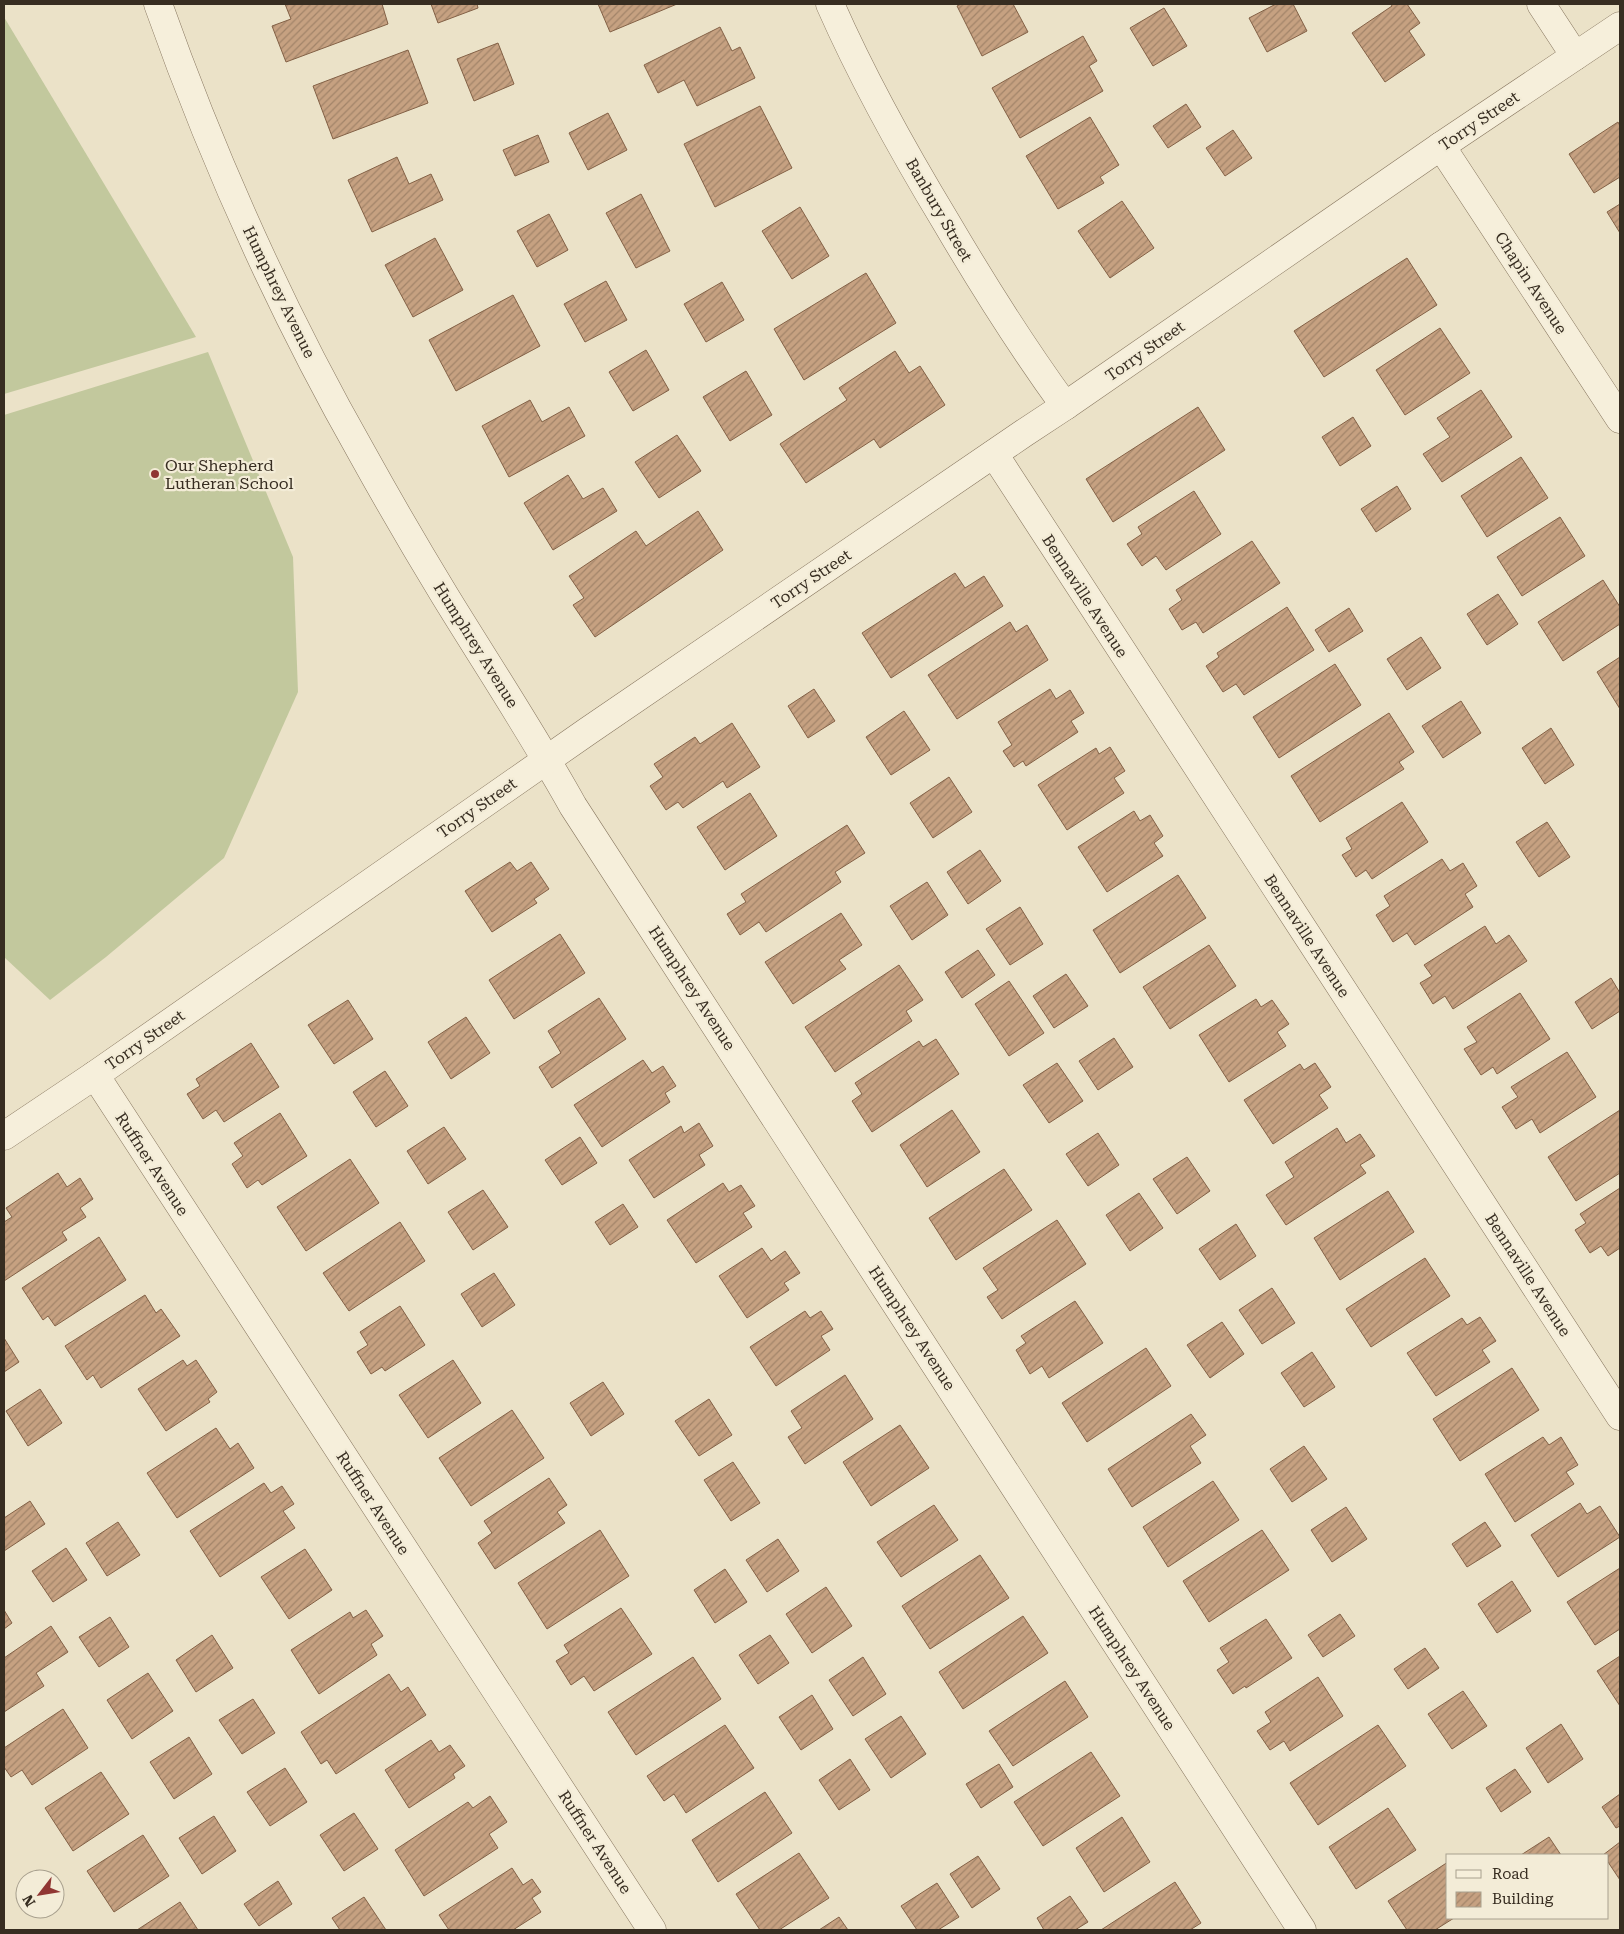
<svg xmlns="http://www.w3.org/2000/svg" width="1624" height="1934" viewBox="0 0 1624 1934" font-family="'Roboto Serif',serif">
<style>
.garden{fill:#c2c89d}
.building{fill:url(#building-hatch);stroke:#836146}
.lines{fill:none;stroke-linecap:round;stroke-linejoin:round}
.minor-casing{stroke:#86755e;stroke-width:29}
.minor{stroke:#f6efdb;stroke-width:28}
.poi-dot{fill:#903633;stroke:#f3ecd7;stroke-width:2}
.labels{text-anchor:middle;dominant-baseline:central;stroke-width:4.5;stroke-linejoin:round;paint-order:stroke}
.street-label{font-size:16px;fill:#372d21;stroke:#f3ecd7}
.poi-label{font-size:16px;fill:#372d21;stroke:#f3ecd7;text-anchor:start}
</style>
<defs>
<pattern id="building-hatch" width="6" height="6" patternUnits="userSpaceOnUse" patternTransform="scale(1.25)"><rect width="6" height="6" fill="#c6a181"/><path d="M-1 1l2-2M0 6l6-6M5 7l2-2" fill="none" stroke="#a28469"/></pattern>
</defs>
<rect width="100%" height="100%" fill="#ebe2c8"/>
<g class="garden">
<polygon points="4,17 196,337 4,394"/>
<polygon points="208,352 293,557 298,692 224,858 106,957 50,1000 4,957 4,415"/>
</g>
<g class="building">
<polygon points="285,4 382,4 388,24 286,62 272,26 291,19"/>
<polygon points="431,4 477,4 478,8 438,23"/>
<polygon points="598,4 677,4 610,32"/>
<polygon points="961,4 1013,4 1028,32 982,56 957,6"/>
<polygon points="1276,4 1293,4 1307,31 1267,52 1249,18"/>
<polygon points="1391,4 1407,4 1420,23 1409,31 1425,55 1385,82 1352,33 1392,6"/>
<polygon points="1164,8 1187,46 1153,66 1130,28"/>
<polygon points="720,27 732,51 740,47 755,78 697,106 684,80 658,93 644,65"/>
<polygon points="1083,36 1097,61 1089,66 1103,91 1020,138 992,88"/>
<polygon points="498,43 514,84 474,101 457,59"/>
<polygon points="408,50 428,103 333,139 313,86"/>
<polygon points="1186,104 1201,127 1168,148 1153,126"/>
<polygon points="760,106 792,168 715,207 684,144"/>
<polygon points="608,113 627,150 588,170 569,133"/>
<polygon points="1090,117 1119,165 1100,177 1104,183 1058,209 1026,156"/>
<polygon points="1618,122 1620,126 1620,177 1594,193 1569,154"/>
<polygon points="1233,130 1252,158 1225,176 1206,148"/>
<polygon points="538,135 549,162 515,176 503,150"/>
<polygon points="397,157 409,184 431,174 443,200 372,232 348,180"/>
<polygon points="641,194 670,251 636,268 606,213"/>
<polygon points="1122,201 1154,248 1110,278 1078,231"/>
<polygon points="1620,204 1620,233 1607,212"/>
<polygon points="800,207 829,256 792,279 762,231"/>
<polygon points="549,214 568,250 537,267 517,231"/>
<polygon points="435,238 463,290 413,317 385,265"/>
<polygon points="1407,258 1437,305 1324,377 1294,331"/>
<polygon points="866,273 896,323 804,380 774,329"/>
<polygon points="606,281 627,320 585,342 564,304"/>
<polygon points="722,282 744,320 706,342 684,304"/>
<polygon points="513,295 540,346 456,391 429,340"/>
<polygon points="1440,328 1470,373 1405,415 1376,370"/>
<polygon points="646,350 669,390 633,411 609,372"/>
<polygon points="895,351 909,373 920,366 945,405 880,448 874,439 806,483 780,444 847,400 839,388"/>
<polygon points="746,371 772,415 730,441 703,397"/>
<polygon points="1481,390 1512,437 1442,482 1423,454 1450,437 1437,418"/>
<polygon points="530,400 542,422 569,407 585,436 509,477 482,426"/>
<polygon points="1198,407 1225,450 1113,522 1086,479"/>
<polygon points="1353,417 1371,446 1340,466 1322,437"/>
<polygon points="677,435 701,471 659,498 635,462"/>
<polygon points="1521,457 1548,498 1487,537 1461,496"/>
<polygon points="568,475 583,499 603,488 617,511 553,550 524,503"/>
<polygon points="1397,486 1411,509 1376,532 1361,509"/>
<polygon points="1194,491 1221,534 1166,570 1156,556 1142,566 1127,544 1142,534 1138,527"/>
<polygon points="698,511 723,550 595,637 573,605 584,598 569,576 636,531 646,546"/>
<polygon points="1560,517 1585,556 1522,596 1497,557"/>
<polygon points="1252,541 1280,583 1203,633 1196,622 1182,630 1169,609 1182,600 1176,590"/>
<polygon points="955,573 965,588 984,576 1003,606 891,678 862,633"/>
<polygon points="1603,580 1620,607 1620,624 1563,661 1538,622"/>
<polygon points="1498,594 1518,624 1487,645 1467,614"/>
<polygon points="1287,607 1314,650 1244,695 1236,684 1223,692 1206,666 1219,657 1217,653"/>
<polygon points="1349,608 1363,631 1329,652 1315,630"/>
<polygon points="1010,622 1016,632 1027,625 1048,660 957,719 928,675"/>
<polygon points="1421,637 1441,668 1407,690 1387,659"/>
<polygon points="1620,657 1620,709 1597,672"/>
<polygon points="1335,664 1361,705 1279,758 1253,717"/>
<polygon points="814,689 835,721 808,738 788,706"/>
<polygon points="1050,689 1056,699 1070,690 1084,713 1071,721 1078,732 1026,766 1023,761 1014,767 1003,751 1012,745 998,722"/>
<polygon points="1461,701 1481,733 1443,758 1422,726"/>
<polygon points="904,711 930,750 891,775 866,737"/>
<polygon points="1389,713 1414,752 1399,762 1404,769 1320,822 1291,776"/>
<polygon points="732,723 760,767 727,788 723,781 683,808 678,802 666,810 650,786 663,777 654,764 695,737 700,744"/>
<polygon points="1551,728 1574,765 1545,784 1522,748"/>
<polygon points="1110,747 1125,771 1114,778 1124,793 1067,830 1038,785 1096,748 1099,754"/>
<polygon points="949,777 972,812 933,838 910,803"/>
<polygon points="750,793 777,836 725,870 697,827"/>
<polygon points="1402,802 1428,842 1372,879 1366,870 1356,877 1342,855 1352,849 1346,838"/>
<polygon points="1134,811 1140,821 1150,815 1163,836 1154,843 1163,856 1107,892 1078,847"/>
<polygon points="1547,822 1570,857 1539,877 1516,842"/>
<polygon points="847,825 865,853 835,872 841,882 766,932 759,922 740,935 727,914 746,902 741,894"/>
<polygon points="980,850 1001,881 968,904 947,872"/>
<polygon points="1442,859 1450,871 1463,863 1477,886 1465,894 1473,907 1415,945 1407,933 1393,942 1376,915 1390,906 1384,896"/>
<polygon points="510,862 517,871 531,862 549,889 534,899 537,903 492,932 465,891"/>
<polygon points="1178,875 1206,918 1120,973 1093,930"/>
<polygon points="927,882 948,915 912,940 890,906"/>
<polygon points="1020,907 1043,944 1010,965 986,929"/>
<polygon points="841,913 862,945 839,960 846,969 793,1004 765,962"/>
<polygon points="1485,926 1496,944 1509,935 1527,961 1453,1009 1445,996 1433,1004 1420,983 1432,976 1424,965"/>
<polygon points="560,934 585,973 514,1019 489,980"/>
<polygon points="1209,945 1236,986 1170,1029 1143,987"/>
<polygon points="978,950 995,975 962,998 945,972"/>
<polygon points="899,965 923,1000 906,1011 912,1021 835,1072 805,1027"/>
<polygon points="1066,974 1088,1006 1054,1028 1033,996"/>
<polygon points="1611,978 1620,993 1620,1011 1592,1029 1575,1002"/>
<polygon points="1009,981 1044,1033 1009,1056 975,1004"/>
<polygon points="1520,993 1550,1039 1497,1074 1493,1067 1481,1075 1464,1049 1477,1042 1467,1027"/>
<polygon points="599,998 626,1039 552,1088 539,1067 561,1053 548,1031"/>
<polygon points="1256,999 1261,1007 1272,1000 1289,1024 1277,1032 1286,1046 1229,1082 1199,1035"/>
<polygon points="348,1000 373,1039 334,1064 308,1025"/>
<polygon points="466,1017 490,1053 451,1079 428,1042"/>
<polygon points="1114,1038 1133,1067 1098,1090 1079,1061"/>
<polygon points="936,1039 959,1074 872,1132 852,1101 862,1094 855,1083 919,1041 923,1047"/>
<polygon points="251,1043 279,1087 224,1122 216,1110 203,1119 187,1094 200,1086 196,1079"/>
<polygon points="1567,1052 1596,1097 1540,1133 1532,1119 1516,1129 1502,1107 1518,1097 1511,1087"/>
<polygon points="643,1060 652,1073 663,1066 676,1086 665,1093 670,1102 602,1147 574,1105"/>
<polygon points="1057,1063 1083,1101 1049,1123 1023,1085"/>
<polygon points="1315,1063 1331,1087 1319,1095 1328,1108 1273,1144 1244,1100 1300,1064 1304,1070"/>
<polygon points="385,1071 408,1106 376,1127 353,1092"/>
<polygon points="952,1110 980,1152 927,1187 900,1145"/>
<polygon points="1620,1110 1620,1173 1576,1201 1548,1157"/>
<polygon points="280,1113 307,1156 262,1185 258,1180 247,1188 232,1164 243,1156 234,1143"/>
<polygon points="699,1123 713,1146 699,1155 705,1165 654,1198 629,1160 681,1126 684,1133"/>
<polygon points="444,1127 466,1159 428,1184 407,1151"/>
<polygon points="1337,1128 1346,1143 1360,1134 1375,1156 1360,1165 1366,1173 1286,1225 1266,1195 1294,1177 1285,1162"/>
<polygon points="1098,1133 1119,1165 1088,1186 1066,1154"/>
<polygon points="580,1137 597,1163 562,1185 545,1160"/>
<polygon points="1187,1157 1210,1191 1177,1214 1153,1179"/>
<polygon points="350,1159 379,1203 306,1251 277,1207"/>
<polygon points="1004,1169 1032,1210 956,1260 929,1218"/>
<polygon points="58,1173 67,1187 80,1178 93,1199 80,1208 86,1217 62,1232 67,1240 4,1281 4,1222 12,1217 6,1208"/>
<polygon points="723,1183 729,1192 741,1185 755,1206 743,1213 752,1227 696,1263 667,1220"/>
<polygon points="1620,1188 1620,1248 1608,1256 1601,1246 1590,1253 1575,1230 1586,1223 1580,1214"/>
<polygon points="483,1190 508,1227 473,1250 448,1212"/>
<polygon points="1388,1191 1414,1232 1340,1280 1314,1238"/>
<polygon points="1139,1193 1163,1228 1130,1251 1106,1215"/>
<polygon points="623,1204 638,1227 610,1245 595,1222"/>
<polygon points="1057,1220 1086,1264 1002,1319 987,1297 998,1290 983,1268"/>
<polygon points="400,1222 425,1261 349,1311 323,1273"/>
<polygon points="1236,1224 1256,1256 1220,1280 1199,1249"/>
<polygon points="99,1237 126,1280 55,1326 48,1316 43,1320 22,1288"/>
<polygon points="762,1248 771,1261 785,1251 800,1273 784,1283 789,1290 747,1318 719,1276"/>
<polygon points="1425,1258 1450,1296 1371,1347 1346,1309"/>
<polygon points="494,1273 515,1305 482,1327 461,1294"/>
<polygon points="1272,1288 1295,1323 1262,1344 1239,1310"/>
<polygon points="145,1295 156,1313 161,1309 180,1336 101,1388 93,1375 87,1380 65,1346"/>
<polygon points="1075,1301 1103,1343 1049,1378 1042,1366 1030,1374 1016,1350 1026,1343 1021,1336"/>
<polygon points="400,1306 425,1345 385,1371 382,1367 371,1374 357,1352 368,1345 360,1332"/>
<polygon points="805,1311 810,1318 821,1311 833,1329 821,1336 830,1350 776,1386 750,1347"/>
<polygon points="1480,1317 1496,1341 1482,1350 1490,1362 1436,1396 1407,1353 1462,1318 1467,1325"/>
<polygon points="1222,1322 1244,1354 1210,1378 1187,1345"/>
<polygon points="4,1338 19,1362 4,1372"/>
<polygon points="1146,1348 1171,1386 1087,1442 1062,1403"/>
<polygon points="1312,1352 1335,1387 1304,1407 1281,1373"/>
<polygon points="183,1360 187,1366 196,1360 217,1392 208,1399 210,1402 166,1431 138,1389"/>
<polygon points="453,1360 481,1403 428,1438 399,1395"/>
<polygon points="1512,1368 1539,1410 1460,1461 1433,1419"/>
<polygon points="845,1375 873,1419 805,1464 788,1437 802,1428 791,1411"/>
<polygon points="603,1382 624,1414 591,1436 570,1403"/>
<polygon points="40,1389 62,1423 28,1446 6,1411"/>
<polygon points="709,1399 732,1435 699,1456 675,1421"/>
<polygon points="512,1410 544,1458 471,1506 439,1458"/>
<polygon points="1191,1414 1206,1435 1190,1446 1201,1463 1132,1507 1108,1469"/>
<polygon points="900,1425 929,1468 871,1506 843,1462"/>
<polygon points="216,1428 230,1449 238,1443 254,1468 177,1518 147,1473"/>
<polygon points="1543,1437 1549,1445 1561,1437 1578,1465 1566,1472 1574,1484 1515,1522 1485,1474"/>
<polygon points="1304,1446 1327,1479 1292,1502 1270,1469"/>
<polygon points="733,1462 760,1503 731,1521 704,1480"/>
<polygon points="549,1478 567,1505 557,1512 565,1523 495,1569 478,1543 492,1533 484,1521"/>
<polygon points="1213,1481 1239,1520 1168,1567 1143,1527"/>
<polygon points="264,1483 271,1493 282,1486 294,1504 283,1511 295,1528 220,1577 190,1531"/>
<polygon points="30,1501 45,1524 4,1551 4,1518"/>
<polygon points="1580,1503 1587,1514 1600,1506 1620,1537 1558,1577 1531,1535"/>
<polygon points="934,1505 958,1540 901,1577 877,1542"/>
<polygon points="1346,1507 1367,1539 1332,1562 1311,1530"/>
<polygon points="118,1522 140,1555 107,1576 86,1543"/>
<polygon points="1485,1522 1501,1546 1467,1567 1452,1544"/>
<polygon points="600,1530 629,1576 547,1629 518,1583"/>
<polygon points="1262,1530 1289,1570 1209,1622 1183,1581"/>
<polygon points="778,1539 799,1571 767,1592 746,1560"/>
<polygon points="66,1548 87,1580 53,1602 32,1571"/>
<polygon points="305,1549 332,1590 289,1619 261,1577"/>
<polygon points="980,1555 1009,1598 930,1649 902,1606"/>
<polygon points="1620,1568 1620,1629 1595,1645 1567,1602"/>
<polygon points="725,1569 747,1602 715,1623 694,1590"/>
<polygon points="1512,1581 1531,1611 1497,1633 1478,1604"/>
<polygon points="826,1587 852,1626 812,1653 786,1614"/>
<polygon points="621,1608 652,1654 594,1691 584,1676 571,1685 556,1661 569,1653 564,1645"/>
<polygon points="4,1610 12,1623 4,1629"/>
<polygon points="366,1610 383,1636 371,1644 377,1655 319,1694 291,1650 350,1612 353,1618"/>
<polygon points="1340,1614 1355,1636 1323,1657 1308,1635"/>
<polygon points="1023,1616 1048,1653 963,1709 939,1672"/>
<polygon points="110,1617 129,1647 99,1667 79,1637"/>
<polygon points="1266,1619 1292,1658 1246,1688 1245,1686 1233,1694 1217,1670 1229,1662 1220,1648"/>
<polygon points="51,1626 68,1652 36,1673 44,1686 4,1712 4,1658"/>
<polygon points="212,1635 233,1668 196,1692 176,1660"/>
<polygon points="770,1635 789,1663 758,1684 739,1655"/>
<polygon points="1425,1648 1439,1668 1408,1689 1394,1669"/>
<polygon points="1620,1656 1620,1706 1597,1671"/>
<polygon points="693,1657 721,1699 636,1755 608,1712"/>
<polygon points="863,1657 886,1694 853,1716 829,1680"/>
<polygon points="148,1673 173,1711 132,1739 107,1700"/>
<polygon points="389,1674 401,1692 408,1687 426,1715 336,1774 327,1760 321,1764 301,1732"/>
<polygon points="1318,1677 1343,1716 1290,1751 1284,1741 1270,1750 1257,1731 1271,1722 1265,1712"/>
<polygon points="1065,1681 1088,1717 1013,1766 989,1731"/>
<polygon points="1463,1691 1487,1726 1452,1749 1428,1714"/>
<polygon points="812,1695 833,1729 801,1750 779,1717"/>
<polygon points="253,1699 275,1733 242,1754 219,1720"/>
<polygon points="63,1709 88,1748 32,1785 22,1770 11,1777 4,1767 4,1748"/>
<polygon points="901,1716 926,1754 891,1778 865,1739"/>
<polygon points="1561,1724 1583,1759 1548,1783 1526,1748"/>
<polygon points="725,1725 754,1768 686,1813 674,1794 664,1801 647,1776"/>
<polygon points="1378,1725 1406,1766 1318,1825 1290,1783"/>
<polygon points="189,1737 212,1774 174,1799 150,1762"/>
<polygon points="431,1740 439,1752 450,1745 465,1766 453,1774 455,1778 409,1808 385,1770"/>
<polygon points="1091,1752 1120,1796 1043,1846 1014,1802"/>
<polygon points="850,1759 870,1790 839,1810 819,1780"/>
<polygon points="999,1764 1013,1787 981,1808 966,1784"/>
<polygon points="285,1768 307,1802 270,1826 247,1792"/>
<polygon points="1515,1769 1531,1792 1501,1812 1486,1788"/>
<polygon points="101,1772 129,1814 73,1851 45,1808"/>
<polygon points="765,1792 792,1833 718,1882 692,1840"/>
<polygon points="1620,1794 1620,1826 1616,1828 1602,1807"/>
<polygon points="490,1796 507,1822 489,1834 498,1848 424,1896 395,1850 468,1802 473,1808"/>
<polygon points="1388,1808 1416,1850 1356,1889 1329,1847"/>
<polygon points="354,1813 378,1849 344,1871 320,1835"/>
<polygon points="214,1816 236,1851 202,1874 179,1838"/>
<polygon points="1122,1817 1150,1862 1104,1892 1076,1848"/>
<polygon points="143,1835 169,1876 114,1912 87,1871"/>
<polygon points="1549,1837 1561,1855 1521,1855"/>
<polygon points="1620,1842 1620,1880 1608,1862 1608,1855 1603,1855"/>
<polygon points="799,1853 829,1898 779,1930 760,1930 736,1894"/>
<polygon points="978,1856 1000,1889 972,1908 950,1874"/>
<polygon points="1448,1862 1448,1918 1454,1918 1435,1930 1407,1930 1388,1901"/>
<polygon points="512,1868 523,1885 532,1879 541,1892 532,1898 541,1912 513,1930 449,1930 439,1915"/>
<polygon points="278,1881 292,1904 259,1926 244,1904"/>
<polygon points="1175,1882 1201,1923 1190,1930 1101,1930"/>
<polygon points="937,1883 959,1917 938,1930 917,1930 901,1906"/>
<polygon points="1070,1896 1088,1922 1075,1930 1044,1930 1037,1918"/>
<polygon points="364,1897 386,1930 340,1930 332,1918"/>
<polygon points="180,1902 198,1930 137,1930"/>
<polygon points="839,1917 848,1930 819,1930"/>
</g>
<g class="lines">
<g class="minor-casing">
<g id="minor">
<path d="M158,4c55,155 123,307 205,451 26,47 54,95 82,141 43,70 88,138 128,210l729,1124"/>
<path d="M830,4c33,75 73,147 116,218 37,63 76,125 119,184"/>
<polyline points="1541,4 1575,56"/>
<polyline points="1441,146 1620,419"/>
<polyline points="994,454 1620,1416"/>
<polyline points="95,1075 652,1930"/>
<polyline points="4,1136 95,1075 588,731 1024,433 1065,406 1441,146 1620,26"/>
</g>
</g>
<use href="#minor" class="minor"/>
</g>
<circle class="poi-dot" cx="155" cy="474" r="5"/>
<g class="labels">
<g class="street-label">
<text transform="translate(1479 121) rotate(-34)">Torry Street</text>
<text transform="translate(939 210) rotate(60)">Banbury Street</text>
<text transform="translate(1531 283) rotate(57)">Chapin Avenue</text>
<text transform="translate(279 292) rotate(64)">Humphrey Avenue</text>
<text transform="translate(1145 351) rotate(-35)">Torry Street</text>
<text transform="translate(811 579) rotate(-34)">Torry Street</text>
<text transform="translate(1085 596) rotate(57)">Bennaville Avenue</text>
<text transform="translate(476 645) rotate(58)">Humphrey Avenue</text>
<text transform="translate(477 808) rotate(-35)">Torry Street</text>
<text transform="translate(1307 936) rotate(57)">Bennaville Avenue</text>
<text transform="translate(692 988) rotate(57)">Humphrey Avenue</text>
<text transform="translate(145 1040) rotate(-35)">Torry Street</text>
<text transform="translate(152 1164) rotate(57)">Ruffner Avenue</text>
<text transform="translate(1528 1275) rotate(57)">Bennaville Avenue</text>
<text transform="translate(912 1328) rotate(57)">Humphrey Avenue</text>
<text transform="translate(373 1503) rotate(57)">Ruffner Avenue</text>
<text transform="translate(1132 1668) rotate(57)">Humphrey Avenue</text>
<text transform="translate(595 1842) rotate(57)">Ruffner Avenue</text>
</g>
<g class="poi-label">
<text x="165" y="465">Our Shepherd<tspan x="165" dy="18">Lutheran School</tspan></text>
</g>
</g>
<rect width="1624" height="1934" fill="none" stroke="#372d21" stroke-width="10"/>
<rect x="1446" y="1854" width="162" height="65" fill="#f3ecd7" stroke="#a8a08e"/>
<rect x="1456" y="1870" width="25" height="8" fill="#f6efdb" stroke="#a8a08e"/>
<text x="1492" y="1879" font-size="15" fill="#372d21">Road</text>
<rect x="1456" y="1892" width="25" height="15" fill="url(#building-hatch)" stroke="#a8a08e"/>
<text x="1492" y="1904" font-size="15" fill="#372d21">Building</text>
<g transform="translate(40 1894) rotate(239)"><circle r="24" fill="#f3ecd7" stroke="#a8a08e"/>
<path d="M0-4L9 19L0 12L-9 19Z" fill="#903633"/>
<text y="-8" font-size="14" font-weight="bold" text-anchor="middle" fill="#372d21">N</text>
</g>
</svg>
